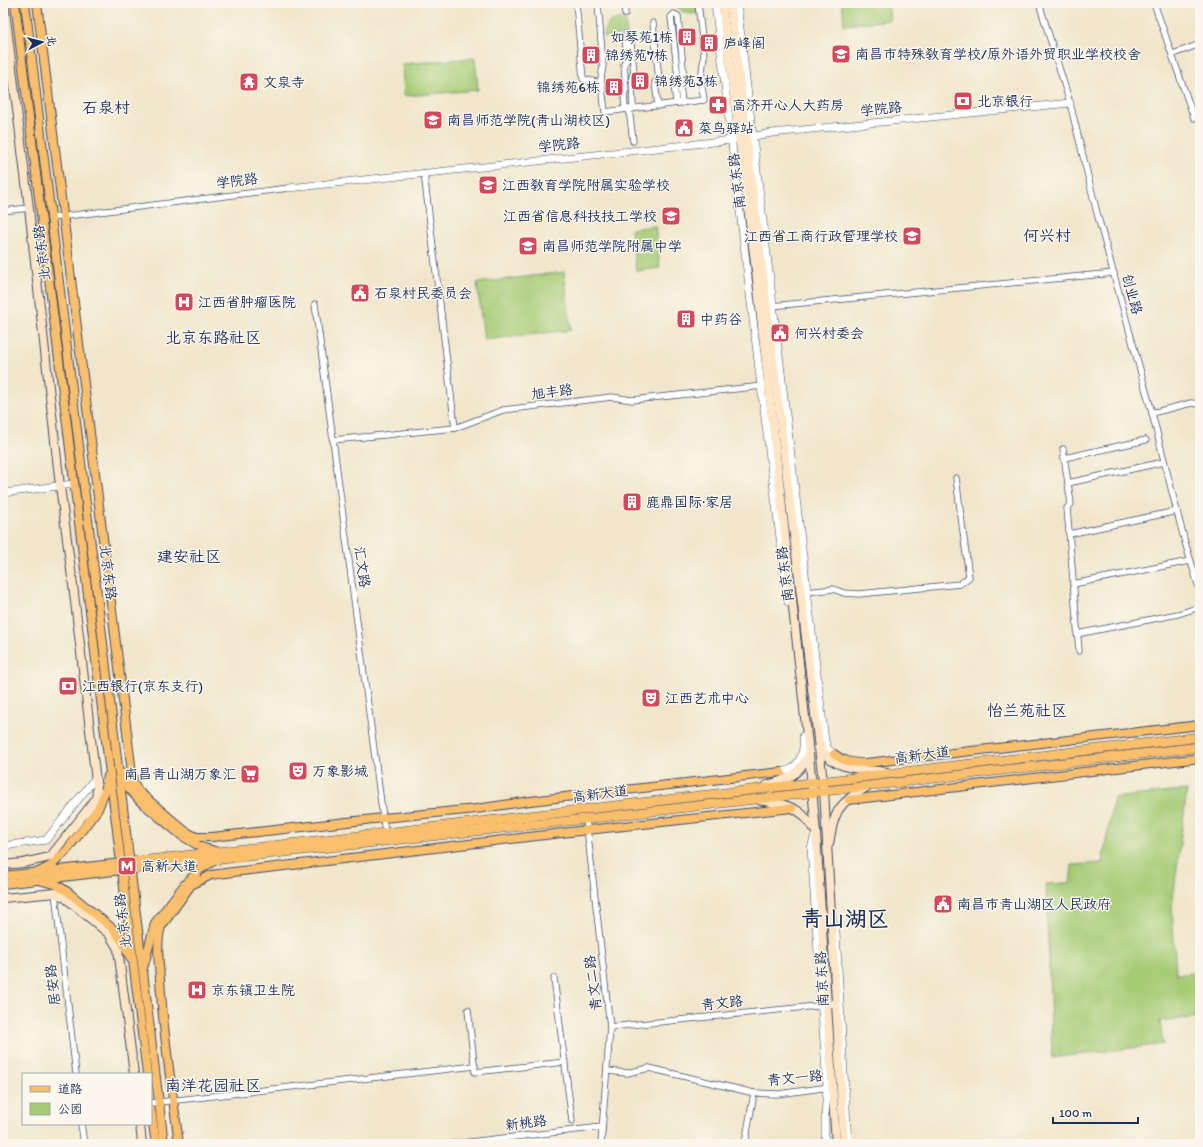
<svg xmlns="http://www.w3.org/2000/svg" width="1203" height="1147" viewBox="0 0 1203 1147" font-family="Itim,'LXGW WenKai TC',sans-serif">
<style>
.green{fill:#a6cb75;stroke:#607d6a}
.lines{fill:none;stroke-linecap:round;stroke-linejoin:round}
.minor-casing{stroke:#3b4a6e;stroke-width:7}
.tertiary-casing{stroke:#3b4a6e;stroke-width:8}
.secondary-casing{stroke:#3b4a6e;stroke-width:10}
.primary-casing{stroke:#3b4a6e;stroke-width:10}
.trunk-casing{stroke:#3b4a6e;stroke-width:10}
.minor{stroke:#fff;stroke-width:5.5}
.tertiary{stroke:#fff;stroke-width:7}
.secondary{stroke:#fde5c5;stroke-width:8}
.primary{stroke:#f9bf6d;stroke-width:8}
.trunk{stroke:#f9bf6d;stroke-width:9}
.labels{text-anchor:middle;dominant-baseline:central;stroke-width:3;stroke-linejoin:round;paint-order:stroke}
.poi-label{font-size:14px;fill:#1b2f5e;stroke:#fbf7ec;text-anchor:start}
.street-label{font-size:14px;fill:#1b2f5e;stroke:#fbf7ec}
.quarter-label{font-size:16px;fill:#1b2f5e;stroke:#fbf7ec}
.town-label{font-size:22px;font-weight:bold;fill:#1b2f5e;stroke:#fbf7ec}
</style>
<rect width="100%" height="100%" fill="#fbf7ec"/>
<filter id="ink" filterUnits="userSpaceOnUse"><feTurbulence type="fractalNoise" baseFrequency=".025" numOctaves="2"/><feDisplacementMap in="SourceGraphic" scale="8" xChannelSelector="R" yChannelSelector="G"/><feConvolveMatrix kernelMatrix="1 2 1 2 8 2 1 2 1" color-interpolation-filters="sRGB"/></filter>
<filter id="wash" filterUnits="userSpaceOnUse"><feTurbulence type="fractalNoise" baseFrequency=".012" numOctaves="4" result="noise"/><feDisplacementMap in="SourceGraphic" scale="16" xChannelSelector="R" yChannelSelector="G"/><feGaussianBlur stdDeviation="0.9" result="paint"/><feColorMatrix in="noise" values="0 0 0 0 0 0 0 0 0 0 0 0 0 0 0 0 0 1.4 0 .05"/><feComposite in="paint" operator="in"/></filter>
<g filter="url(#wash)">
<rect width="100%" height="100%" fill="#f1e6cb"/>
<g class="green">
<path d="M676,3h21l1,10c-9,2 -15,0 -22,-7z"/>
<polygon points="842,3 888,3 890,20 844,25"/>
<path d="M625,19l2,15 -24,3c5,-17 5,-16 22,-18z"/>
<polygon points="475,58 478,90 404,96 402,64"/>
<polygon points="655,226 660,268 636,271 631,229"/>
<polygon points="564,272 571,330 484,340 477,283"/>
<polygon points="1187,790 1172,907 1176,974 1200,973 1200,1017 1160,1021 1163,1044 1052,1058 1046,884 1070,883 1072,865 1102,863 1114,798"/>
</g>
</g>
<g filter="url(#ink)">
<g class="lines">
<g class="minor-casing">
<g id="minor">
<polyline points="576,3 583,79 596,82 601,82"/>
<polyline points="598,3 603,66 601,78 605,112 628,109"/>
<polyline points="624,3 625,14"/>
<polyline points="1039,3 1070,103 1098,217 1152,413 1184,539 1200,591"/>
<polyline points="1154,3 1194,118 1200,118"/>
<polyline points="653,23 659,80 655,82 658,106"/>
<polyline points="1173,54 1200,44"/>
<polyline points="676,103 674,83 678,77 671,17 674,14 678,16 684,77 680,84 682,103"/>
<polyline points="625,109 624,94 626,90 624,64 627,59 625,35 630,35 634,73 632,76 633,109"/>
<polyline points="633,141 629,109 704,100 701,80 704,56 698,3"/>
<polyline points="424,173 455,428"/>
<polyline points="3,211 29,208"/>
<polyline points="51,218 289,188"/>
<polyline points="315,304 385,833"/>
<polyline points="771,306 1114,273"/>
<polyline points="1152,413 1191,403 1200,404"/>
<polyline points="333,440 455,428 503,410 612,397 632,400 763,386"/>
<polyline points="1063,449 1071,504 1067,508 1079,651"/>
<polyline points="1064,458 1146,440"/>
<polyline points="1068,483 1164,462"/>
<polyline points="1069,534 1177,511"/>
<polyline points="1073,584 1190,561"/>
<polyline points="807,592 833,589 844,593 859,594 960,584 969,577 956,478"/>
<polyline points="1077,634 1178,614 1200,607"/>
<polyline points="586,819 610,1027 601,1144"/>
<polyline points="55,893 76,1074"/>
<polyline points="554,978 572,1121"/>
<polyline points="468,1010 475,1072 565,1062"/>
<polyline points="610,1027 836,1004"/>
<polyline points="607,1071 627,1073 649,1068 754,1093"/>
<polyline points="151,1103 475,1066"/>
<polyline points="81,1124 84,1144"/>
<polyline points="452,1144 602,1127"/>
<polyline points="745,1144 754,1093 778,1094 830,1087"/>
</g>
</g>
<g class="tertiary-casing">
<g id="tertiary">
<polyline points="715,3 761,386 788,602"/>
<polyline points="737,3 825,741 828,749 834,754"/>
<polyline points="289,188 732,140 772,133 1070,103"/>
<polyline points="3,493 74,484"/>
<path d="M781,772c3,-1 7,-1 10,-3 11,-7 13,-21 12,-33"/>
<polyline points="815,835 811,848 827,1087 825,1117 825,1144"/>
<polyline points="3,846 46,840 96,777"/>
<polyline points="833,923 836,932 848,1144"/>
</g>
</g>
<g class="secondary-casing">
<g id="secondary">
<polyline points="722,3 755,262 809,754 816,833 836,1144"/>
<polyline points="730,3 776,384 824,790 844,1144"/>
<path d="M821,745c7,26 44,24 66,27"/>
<path d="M767,785c22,-6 31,-9 42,-31"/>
<path d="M759,800c14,3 31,4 43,14 5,5 9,12 14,18"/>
<path d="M829,844c2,-10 3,-22 8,-31 5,-11 19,-20 30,-26"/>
<polyline points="3,865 23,863 50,857 92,804 96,798 97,790 74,593 60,486 29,208 4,3"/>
<polyline points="3,898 55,893 64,897 109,934 118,949 134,1074"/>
<polyline points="140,1124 142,1144"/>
</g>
</g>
<g class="primary-casing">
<g id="primary">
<polyline points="15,3 147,1074"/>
<polyline points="25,3 164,1144"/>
<polyline points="37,3 133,781 138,791 185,831 196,837 212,837 383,818 476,809 530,801 781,772"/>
<path d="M834,754c10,8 19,9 32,9l334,-38"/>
<polyline points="123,774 129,789 141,802 182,836 201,847 215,851"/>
<polyline points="849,800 1200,758"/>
<polyline points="39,872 52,865 67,850 98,809 105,791 108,776"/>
<polyline points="3,876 122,863"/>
<polyline points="39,880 57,885 68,892 112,928 123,942 131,959"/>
<polyline points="3,884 122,870"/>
<polyline points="144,965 155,923 185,884 202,868 216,860"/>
<polyline points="151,1110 156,1144"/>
<path d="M179,1144c-7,-55 -16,-110 -19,-165 -1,-17 -4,-35 1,-52l30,-42 20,-10 22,-3 354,-42 205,-22"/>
</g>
</g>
<g class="trunk-casing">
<g id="trunk">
<polyline points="122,863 385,833 1200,737"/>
<polyline points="122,870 586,819 1200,747"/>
</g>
</g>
<use href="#minor" class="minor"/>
<use href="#tertiary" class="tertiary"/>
<use href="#secondary" class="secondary"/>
<use href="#primary" class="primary"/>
<use href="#trunk" class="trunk"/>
</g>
</g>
<defs>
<g id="building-square" transform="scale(1)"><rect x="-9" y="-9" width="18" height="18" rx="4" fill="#d1495b" stroke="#fbf7ec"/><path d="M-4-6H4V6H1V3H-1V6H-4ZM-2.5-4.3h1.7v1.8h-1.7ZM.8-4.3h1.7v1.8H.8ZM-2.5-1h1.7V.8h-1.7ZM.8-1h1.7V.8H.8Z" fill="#fff"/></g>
<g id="school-square" transform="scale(1)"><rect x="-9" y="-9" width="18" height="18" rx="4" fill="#d1495b" stroke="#fbf7ec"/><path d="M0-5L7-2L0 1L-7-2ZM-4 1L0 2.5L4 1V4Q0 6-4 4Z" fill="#fff"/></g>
<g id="temple-square" transform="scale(1)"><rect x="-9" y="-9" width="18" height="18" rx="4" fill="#d1495b" stroke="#fbf7ec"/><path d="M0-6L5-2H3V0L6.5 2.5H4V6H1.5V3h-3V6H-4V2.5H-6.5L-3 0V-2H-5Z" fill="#fff"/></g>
<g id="bank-square" transform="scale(1)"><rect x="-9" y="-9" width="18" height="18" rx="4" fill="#d1495b" stroke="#fbf7ec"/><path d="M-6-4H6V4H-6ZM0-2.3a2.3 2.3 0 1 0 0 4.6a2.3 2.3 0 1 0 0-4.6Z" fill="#fff"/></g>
<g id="pharmacy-square" transform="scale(1)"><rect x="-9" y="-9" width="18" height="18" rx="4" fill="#d1495b" stroke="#fbf7ec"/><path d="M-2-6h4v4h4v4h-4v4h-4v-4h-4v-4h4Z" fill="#fff"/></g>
<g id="university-square" transform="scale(1)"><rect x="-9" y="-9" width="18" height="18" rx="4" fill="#d1495b" stroke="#fbf7ec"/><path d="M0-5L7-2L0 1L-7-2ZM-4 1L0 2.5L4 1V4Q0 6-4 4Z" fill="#fff"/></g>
<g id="civic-square" transform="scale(1)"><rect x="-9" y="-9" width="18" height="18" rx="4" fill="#d1495b" stroke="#fbf7ec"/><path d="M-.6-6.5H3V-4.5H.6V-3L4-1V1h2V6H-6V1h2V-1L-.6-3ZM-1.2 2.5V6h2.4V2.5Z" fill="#fff"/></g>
<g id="hospital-square" transform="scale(1)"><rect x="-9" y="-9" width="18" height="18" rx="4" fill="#d1495b" stroke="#fbf7ec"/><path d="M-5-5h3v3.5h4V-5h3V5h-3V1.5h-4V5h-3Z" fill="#fff"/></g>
<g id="theatre-square" transform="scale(1)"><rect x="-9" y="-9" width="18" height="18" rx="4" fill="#d1495b" stroke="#fbf7ec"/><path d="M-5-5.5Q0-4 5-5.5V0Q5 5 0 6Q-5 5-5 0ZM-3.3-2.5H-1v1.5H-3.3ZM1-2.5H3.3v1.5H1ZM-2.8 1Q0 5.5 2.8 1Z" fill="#fff"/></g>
<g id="supermarket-square" transform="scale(1)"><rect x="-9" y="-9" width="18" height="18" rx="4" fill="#d1495b" stroke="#fbf7ec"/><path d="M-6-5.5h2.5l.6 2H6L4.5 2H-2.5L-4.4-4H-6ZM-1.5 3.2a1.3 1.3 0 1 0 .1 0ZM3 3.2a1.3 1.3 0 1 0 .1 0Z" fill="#fff"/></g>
<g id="metro-square" transform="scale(1)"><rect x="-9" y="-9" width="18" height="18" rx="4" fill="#d1495b" stroke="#fbf7ec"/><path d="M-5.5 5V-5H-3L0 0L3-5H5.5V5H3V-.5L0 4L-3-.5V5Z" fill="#fff"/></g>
</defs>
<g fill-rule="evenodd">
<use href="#building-square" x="687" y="37"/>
<use href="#building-square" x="709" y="43"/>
<use href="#school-square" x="841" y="54"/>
<use href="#building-square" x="591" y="55"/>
<use href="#building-square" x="640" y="81"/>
<use href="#temple-square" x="249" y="82"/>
<use href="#building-square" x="614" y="87"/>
<use href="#bank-square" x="963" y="101"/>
<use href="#pharmacy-square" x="718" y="105"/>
<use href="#university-square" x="433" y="120"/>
<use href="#civic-square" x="684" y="128"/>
<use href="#school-square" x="488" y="185"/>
<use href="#school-square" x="671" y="216"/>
<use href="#university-square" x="912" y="236"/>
<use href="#school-square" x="528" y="246"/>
<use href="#civic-square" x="360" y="293"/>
<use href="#hospital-square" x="184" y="302"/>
<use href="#building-square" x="686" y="319"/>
<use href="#civic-square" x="780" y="333"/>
<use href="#building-square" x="632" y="502"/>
<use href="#bank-square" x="68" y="686"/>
<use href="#theatre-square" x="651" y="698"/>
<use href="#theatre-square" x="298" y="771"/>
<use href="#supermarket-square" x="250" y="774"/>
<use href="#metro-square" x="127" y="866"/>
<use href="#civic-square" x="943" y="904"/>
<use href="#hospital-square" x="197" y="990"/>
</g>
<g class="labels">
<g class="poi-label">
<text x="673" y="37" text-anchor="end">如琴苑1栋</text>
<text x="723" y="43">庐峰阁</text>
<text x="855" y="54">南昌市特殊教育学校/原外语外贸职业学校校舍</text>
<text x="605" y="55">锦绣苑7栋</text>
<text x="654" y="81">锦绣苑3栋</text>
<text x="263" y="82">文泉寺</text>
<text x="600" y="87" text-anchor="end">锦绣苑6栋</text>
<text x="977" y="101">北京银行</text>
<text x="732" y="105">高济开心人大药房</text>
<text x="447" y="120">南昌师范学院(青山湖校区)</text>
<text x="698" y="128">菜鸟驿站</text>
<text x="502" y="185">江西教育学院附属实验学校</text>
<text x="657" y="216" text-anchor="end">江西省信息科技技工学校</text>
<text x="898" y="236" text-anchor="end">江西省工商行政管理学校</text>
<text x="542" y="246">南昌师范学院附属中学</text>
<text x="374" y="293">石泉村民委员会</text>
<text x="198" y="302">江西省肿瘤医院</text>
<text x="700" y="319">中药谷</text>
<text x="794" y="333">何兴村委会</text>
<text x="646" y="502">鹿鼎国际·家居</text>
<text x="82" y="686">江西银行(京东支行)</text>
<text x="665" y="698">江西艺术中心</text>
<text x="312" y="771">万象影城</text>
<text x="236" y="774" text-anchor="end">南昌青山湖万象汇</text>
<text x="141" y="866">高新大道</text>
<text x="957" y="904">南昌市青山湖区人民政府</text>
<text x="211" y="990">京东镇卫生院</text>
</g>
<g class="street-label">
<text transform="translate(881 109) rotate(-6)">学院路</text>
<text transform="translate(559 145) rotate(-6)">学院路</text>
<text transform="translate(237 181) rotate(-7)">学院路</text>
<text transform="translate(737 181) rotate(-97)">南京东路</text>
<text transform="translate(42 253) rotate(-97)">北京东路</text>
<text transform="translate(1132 294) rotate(75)">创业路</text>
<text transform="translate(552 392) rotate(-7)">旭丰路</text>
<text transform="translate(362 567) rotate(82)">汇文路</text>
<text transform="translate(108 572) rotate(83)">北京东路</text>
<text transform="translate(785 574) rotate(-97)">南京东路</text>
<text transform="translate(922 755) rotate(-7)">高新大道</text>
<text transform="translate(600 794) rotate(-7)">高新大道</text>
<text transform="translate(123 921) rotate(-97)">北京东路</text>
<text transform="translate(822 979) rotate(-93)">南京东路</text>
<text transform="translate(593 983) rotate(-97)">青文二路</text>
<text transform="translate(53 985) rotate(-97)">居安路</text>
<text transform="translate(722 1003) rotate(-6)">青文路</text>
<text transform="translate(795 1078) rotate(-5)">青文一路</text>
<text transform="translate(526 1123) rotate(-7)">新桃路</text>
</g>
<g class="quarter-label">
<text x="106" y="107">石泉村</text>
<text x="1047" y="235">何兴村</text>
<text x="213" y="337">北京东路社区</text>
<text x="189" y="556">建安社区</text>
<text x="1027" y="710">怡兰苑社区</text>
<text x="213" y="1085">南洋花园社区</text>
</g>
<g class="town-label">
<text x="845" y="918">青山湖区</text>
</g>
</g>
<rect width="1203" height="1147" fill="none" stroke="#fbf7ec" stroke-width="16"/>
<rect x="22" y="1073" width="130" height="52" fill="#fbf7ec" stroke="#a1a7b3"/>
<rect x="30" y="1086" width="20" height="6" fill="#f9bf6d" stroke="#a1a7b3"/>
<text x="58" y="1093" font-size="12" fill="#1b2f5e">道路</text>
<rect x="30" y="1103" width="20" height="12" fill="#a6cb75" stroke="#a1a7b3"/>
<text x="58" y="1113" font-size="12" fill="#1b2f5e">公园</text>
<g transform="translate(42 42) rotate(83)" stroke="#fbf7ec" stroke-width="3" paint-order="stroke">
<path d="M0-3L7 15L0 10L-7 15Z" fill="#1b2f5e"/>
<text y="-6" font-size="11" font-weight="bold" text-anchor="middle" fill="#1b2f5e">北</text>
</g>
<path d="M1053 1117v6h85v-6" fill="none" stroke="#1b2f5e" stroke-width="2"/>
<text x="1059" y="1117" font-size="12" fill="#1b2f5e" stroke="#fbf7ec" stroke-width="3" paint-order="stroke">100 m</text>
</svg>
